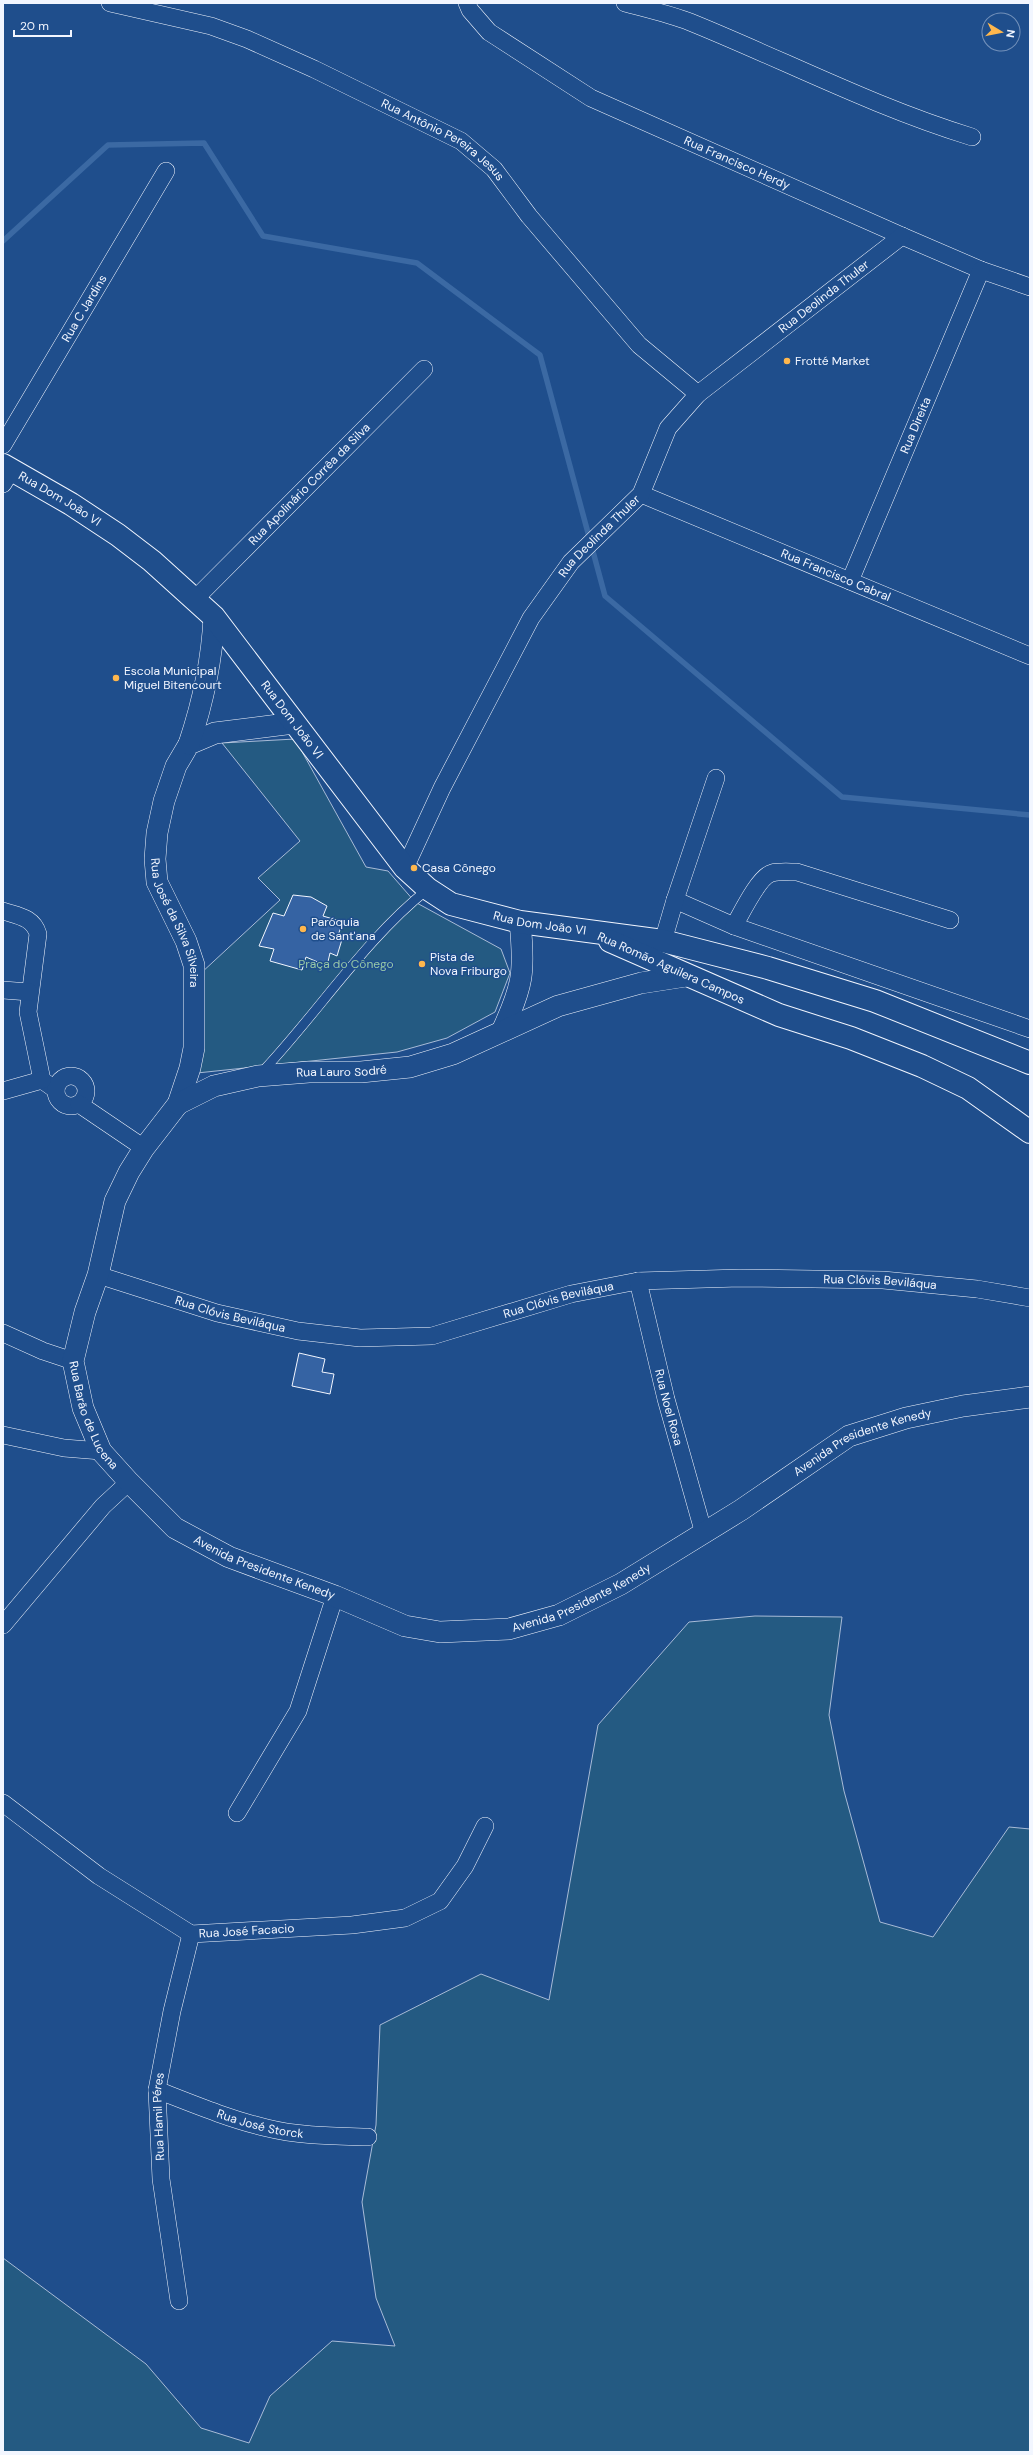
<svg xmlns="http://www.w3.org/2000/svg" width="1033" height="2455" viewBox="0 0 1033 2455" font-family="'DM Sans',sans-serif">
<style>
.green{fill:#245a82;stroke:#a8bbd7}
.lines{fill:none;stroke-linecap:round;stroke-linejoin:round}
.stream{stroke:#3b69a3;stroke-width:5.5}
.building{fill:#3563a3;stroke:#f2f6ff}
.service-casing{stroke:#f2f6ff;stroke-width:10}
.minor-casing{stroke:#f2f6ff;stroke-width:18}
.tertiary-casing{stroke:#f2f6ff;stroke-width:22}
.secondary-casing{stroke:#f2f6ff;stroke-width:24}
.service{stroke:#1f4e8c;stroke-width:9}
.minor{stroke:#1f4e8c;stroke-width:17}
.tertiary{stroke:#1f4e8c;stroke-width:21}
.secondary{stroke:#1f4e8c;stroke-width:22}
.poi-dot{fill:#ffb74d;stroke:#1f4e8c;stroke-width:1.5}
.labels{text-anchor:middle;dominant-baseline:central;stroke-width:3;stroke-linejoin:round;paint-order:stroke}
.street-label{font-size:12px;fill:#f2f6ff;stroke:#1f4e8c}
.poi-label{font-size:12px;fill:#f2f6ff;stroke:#1f4e8c;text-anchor:start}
.park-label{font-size:12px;fill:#97c8a6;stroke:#1f4e8c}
</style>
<rect width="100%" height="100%" fill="#1f4e8c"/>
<g class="green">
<polygon points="295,739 366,867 388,871 415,902 501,949 510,973 495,1012 447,1038 397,1052 197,1073 200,974 280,900 258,878 300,841 222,743"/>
<polygon points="755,1616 842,1617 829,1715 844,1791 880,1922 933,1937 1009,1827 1030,1829 1030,2452 3,2452 3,2258 146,2364 201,2428 249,2443 270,2396 332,2341 395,2346 376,2298 362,2202 376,2125 380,2025 481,1974 549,2000 598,1725 689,1622"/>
</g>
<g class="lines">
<polyline class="stream" points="3,241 108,145 204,143 263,236 417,263 540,355 605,596 842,797 1030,815"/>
</g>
<g class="building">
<polygon points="293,895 311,897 327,906 323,916 343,922 338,935 343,936 337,956 330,953 327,966 306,957 302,970 270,961 274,949 259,946 273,913 284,916"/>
<polygon points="299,1353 325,1359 322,1372 334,1374 330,1394 292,1386"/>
</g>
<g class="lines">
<g class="service-casing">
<path id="service" d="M262,1072c55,-58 103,-133 166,-183"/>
</g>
<g class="minor-casing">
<g id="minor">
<path id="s1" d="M110,3l101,23 36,13 67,30 147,72 33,28 35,47 110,129 59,49"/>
<path id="s2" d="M467,3l3,7 19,22 102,66 311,138 79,34 49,17"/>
<path d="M625,3c22,6 44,11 65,19 94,38 184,85 282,115"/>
<path id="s3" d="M3,445l163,-274"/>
<polyline points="3,484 12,469"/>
<path id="s4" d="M641,494l389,162"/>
<path id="s5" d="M850,581l131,-311"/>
<path id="s6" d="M195,599l229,-230"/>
<path id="s7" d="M405,868l37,-80 89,-170 40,-56 70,-68 27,-66 30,-34 204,-158"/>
<polyline points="675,900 734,926 1030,1029"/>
<path d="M3,911c15,5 30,6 35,23l-10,78 14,68 14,10"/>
<path d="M734,926c7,-12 25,-50 38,-53 7,-2 17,-1 25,-1l153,48"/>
<polyline points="663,941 675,900 716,778"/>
<polyline points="3,990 29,992"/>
<circle cx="71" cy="1091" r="15"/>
<polyline points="3,1091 42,1080"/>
<polyline points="79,1104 144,1148"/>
<path id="s8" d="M98,1275l119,38 81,18 62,7 72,-2 139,-42 67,-13 102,-3 143,2 94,9 53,9"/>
<path id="s9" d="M638,1281l28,118 38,135"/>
<polyline points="3,1333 43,1351 73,1361"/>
<polyline points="3,1435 64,1448 101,1451"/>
<polyline points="3,1625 103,1506 129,1482"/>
<path id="s10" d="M3,1803l96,73 92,58 161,-9 53,-7 35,-17 25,-35 20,-40"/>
<polyline points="237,1813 298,1711 335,1596"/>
<path id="s11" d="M157,2090c36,14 72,29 110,38 32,8 68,8 101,9"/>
<path id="s12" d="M179,2301l-18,-122 -4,-89 15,-79 19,-77"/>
</g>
</g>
<g class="tertiary-casing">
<g id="tertiary">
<path id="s13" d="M294,723l-79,10 -26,11 -13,22 -12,35 -7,32 -2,26 2,23 29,59 8,24v83l-4,20 -12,36 -34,44 -15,24 -14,29 -17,74 -13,37 -12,49 10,47 18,43 28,31 46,46 54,29 106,39 70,30 35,6 69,-3 50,-14 62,-31 120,-74 108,-74 57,-18 57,-12 67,-9"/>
<path d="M189,744c14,-42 23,-83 25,-127"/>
<path d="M502,1031c21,-45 23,-59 18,-109"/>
<path id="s14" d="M178,1104l36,-18 44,-10 51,-4h52l49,-5 43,-13 105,-48 83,-23 45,-7"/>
</g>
</g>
<g class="secondary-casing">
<g id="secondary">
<path id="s15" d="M3,465l68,39 47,31 34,26 62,56 191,251 23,21 23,15 69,18 143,19 105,27 107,33 155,62"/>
<polyline points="610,941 779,1015 851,1038 922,1066 968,1088 1030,1132"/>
</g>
</g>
<use href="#service" class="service"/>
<use href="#minor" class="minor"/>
<use href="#tertiary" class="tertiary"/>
<use href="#secondary" class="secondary"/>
</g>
<g class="poi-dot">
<circle cx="787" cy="361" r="4"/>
<circle cx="116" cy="678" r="4"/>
<circle cx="414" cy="868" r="4"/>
<circle cx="303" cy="929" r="4"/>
<circle cx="422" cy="964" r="4"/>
</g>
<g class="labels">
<g class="street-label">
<text stroke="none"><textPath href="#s1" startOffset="363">Rua Antônio Pereira Jesus</textPath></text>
<text stroke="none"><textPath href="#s2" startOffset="318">Rua Francisco Herdy</textPath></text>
<text stroke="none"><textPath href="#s7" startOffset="722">Rua Deolinda Thuler</textPath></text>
<text stroke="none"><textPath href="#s3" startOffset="159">Rua C Jardins</textPath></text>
<text stroke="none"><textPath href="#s5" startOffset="169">Rua Direita</textPath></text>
<text stroke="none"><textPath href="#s6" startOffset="162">Rua Apolinário Corrêa da Silva</textPath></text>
<text stroke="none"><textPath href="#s15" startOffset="66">Rua Dom João VI</textPath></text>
<text stroke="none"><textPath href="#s7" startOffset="387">Rua Deolinda Thuler</textPath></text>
<text stroke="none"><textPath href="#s4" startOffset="211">Rua Francisco Cabral</textPath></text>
<text stroke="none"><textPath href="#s15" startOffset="390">Rua Dom João VI</textPath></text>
<text stroke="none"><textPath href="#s13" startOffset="297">Rua José da Silva Silveira</textPath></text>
<text stroke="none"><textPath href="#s15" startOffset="726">Rua Dom João VI</textPath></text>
<text transform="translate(671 968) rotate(24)">Rua Romão Aguilera Campos</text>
<text stroke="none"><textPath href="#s14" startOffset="169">Rua Lauro Sodré</textPath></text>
<text stroke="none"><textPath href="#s8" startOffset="798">Rua Clóvis Beviláqua</textPath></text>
<text stroke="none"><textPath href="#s8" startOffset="474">Rua Clóvis Beviláqua</textPath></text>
<text stroke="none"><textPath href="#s8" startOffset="138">Rua Clóvis Beviláqua</textPath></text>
<text stroke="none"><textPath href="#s9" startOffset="130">Rua Noel Rosa</textPath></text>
<text stroke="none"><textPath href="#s13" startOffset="825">Rua Barão de Lucena</textPath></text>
<text stroke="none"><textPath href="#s13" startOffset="1726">Avenida Presidente Kenedy</textPath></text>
<text stroke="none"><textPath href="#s13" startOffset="1066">Avenida Presidente Kenedy</textPath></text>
<text stroke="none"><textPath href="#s13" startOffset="1402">Avenida Presidente Kenedy</textPath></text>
<text stroke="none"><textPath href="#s10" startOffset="285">Rua José Facacio</textPath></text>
<text stroke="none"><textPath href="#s12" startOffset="186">Rua Hamil Péres</textPath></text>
<text stroke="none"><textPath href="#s11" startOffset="109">Rua José Storck</textPath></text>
</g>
<g class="poi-label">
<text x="795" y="361">Frotté Market</text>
<text x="124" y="671">Escola Municipal<tspan x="124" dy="14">Miguel Bitencourt</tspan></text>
<text x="422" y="868">Casa Cônego</text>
<text x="311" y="922">Paróquia<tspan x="311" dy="14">de Sant'ana</tspan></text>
<text x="430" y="957">Pista de<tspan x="430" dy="14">Nova Friburgo</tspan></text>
</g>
<g class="park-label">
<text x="346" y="964">Praça do Cônego</text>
</g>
</g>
<rect width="1033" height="2455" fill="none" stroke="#f2f6ff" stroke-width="8"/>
<g transform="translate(1001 32) rotate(100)"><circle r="19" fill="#1f4e8c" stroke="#7391ba"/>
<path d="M0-3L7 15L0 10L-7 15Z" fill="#ffb74d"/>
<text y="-6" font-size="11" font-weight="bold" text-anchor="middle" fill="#f2f6ff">N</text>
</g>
<path d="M14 30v6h57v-6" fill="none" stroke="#f2f6ff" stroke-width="2"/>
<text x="20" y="30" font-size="12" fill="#f2f6ff" stroke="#1f4e8c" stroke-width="3" paint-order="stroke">20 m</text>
</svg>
